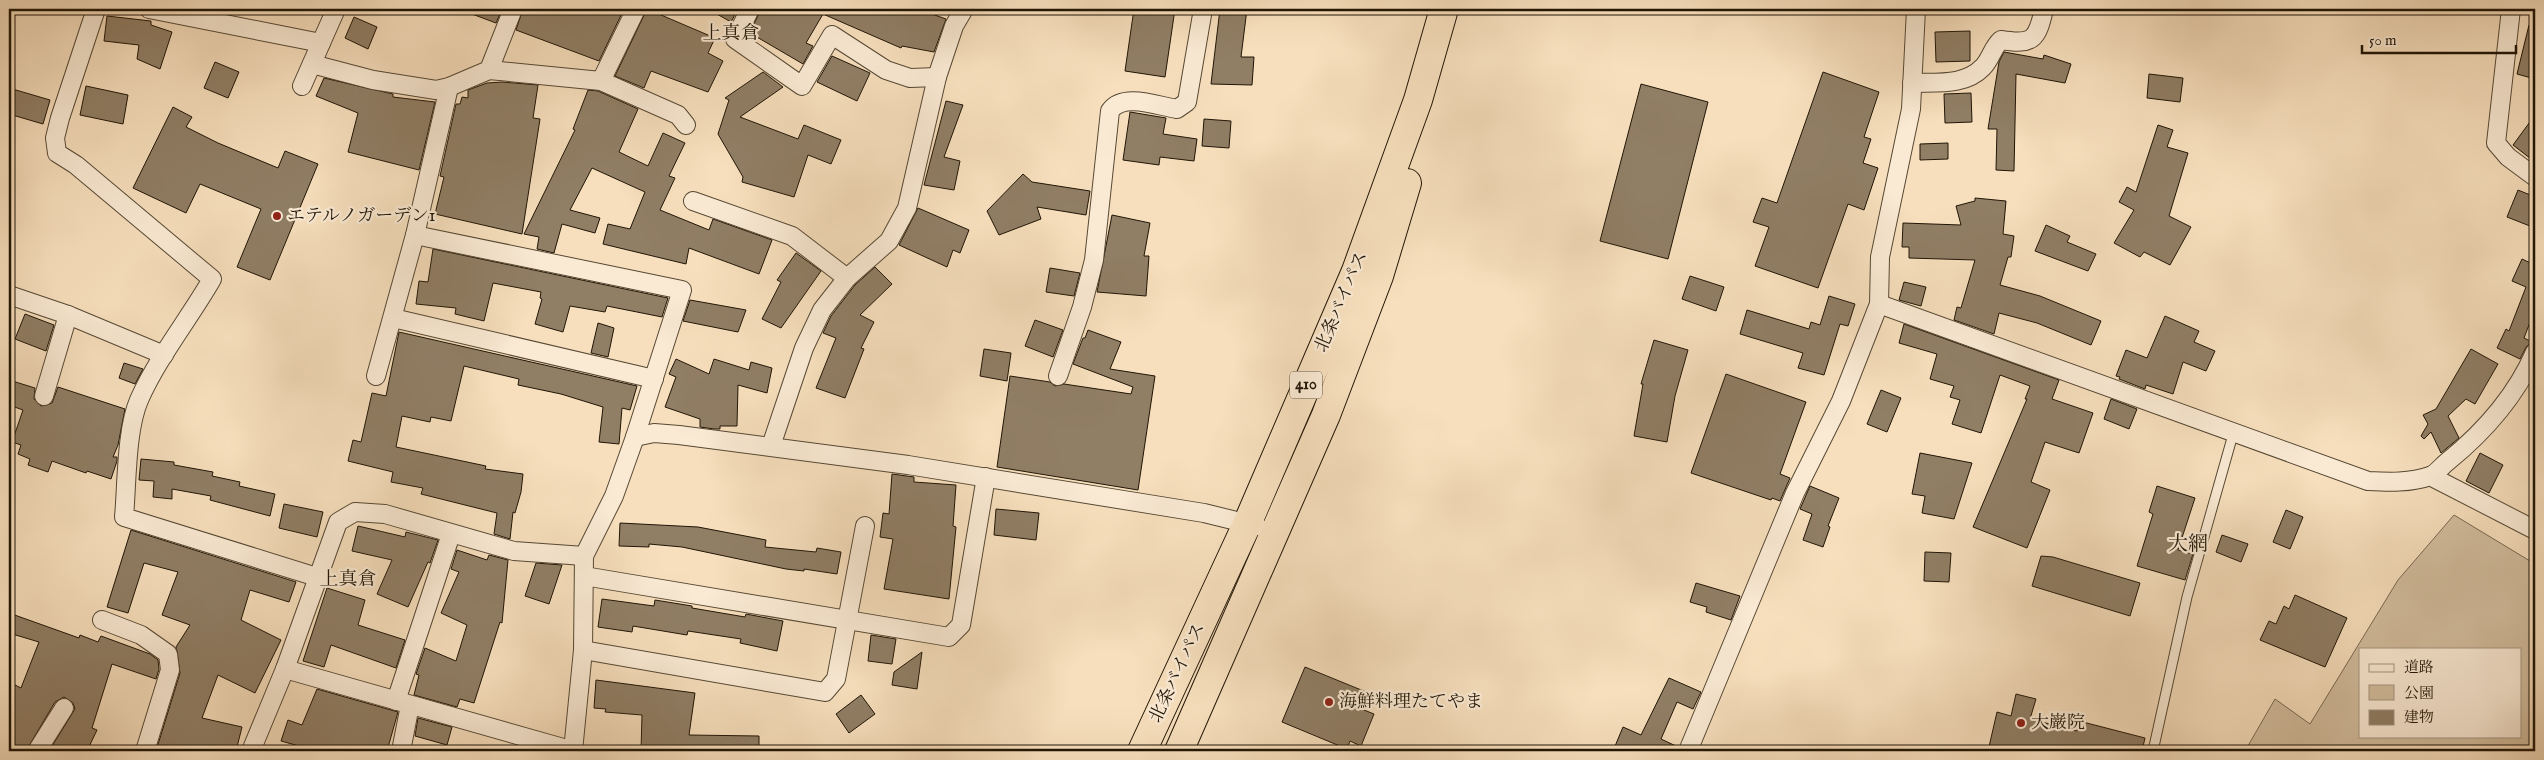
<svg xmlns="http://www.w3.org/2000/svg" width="2544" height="760" viewBox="0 0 2544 760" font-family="'IM FELL English','Noto Serif JP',serif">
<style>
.green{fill:#d2bd9e;stroke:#796952;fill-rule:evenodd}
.building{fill:#907e65;stroke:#201506}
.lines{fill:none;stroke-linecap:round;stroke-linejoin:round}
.service-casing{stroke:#564834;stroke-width:11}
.minor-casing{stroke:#564834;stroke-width:20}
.trunk-casing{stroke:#201506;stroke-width:30}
.service{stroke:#faead4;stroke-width:9}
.minor{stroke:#faead4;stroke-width:18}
.trunk{stroke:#f7dfbd;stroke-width:28}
.poi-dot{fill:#8f2418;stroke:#faead4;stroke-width:2}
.labels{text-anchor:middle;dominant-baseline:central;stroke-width:4.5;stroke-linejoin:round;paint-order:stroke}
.shield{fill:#faead4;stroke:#615544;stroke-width:1}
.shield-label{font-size:16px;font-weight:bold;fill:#201506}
.poi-label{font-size:18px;fill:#201506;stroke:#faead4;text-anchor:start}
.street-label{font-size:18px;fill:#201506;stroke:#faead4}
.neighbourhood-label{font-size:19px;fill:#201506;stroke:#faead4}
.quarter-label{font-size:20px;fill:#201506;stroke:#faead4}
</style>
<rect width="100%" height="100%" fill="#f7dfbd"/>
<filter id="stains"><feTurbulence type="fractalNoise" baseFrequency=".004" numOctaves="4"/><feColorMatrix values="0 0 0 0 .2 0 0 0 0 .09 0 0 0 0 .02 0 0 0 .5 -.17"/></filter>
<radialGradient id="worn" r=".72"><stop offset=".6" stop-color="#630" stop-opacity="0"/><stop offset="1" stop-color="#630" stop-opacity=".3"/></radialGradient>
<path class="green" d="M2454,515l81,49v187h-290l30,-52 35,25 88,-144zM2360,649h160v87h-160z"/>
<g class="building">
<polygon points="464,9 502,9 496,23 464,11"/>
<polygon points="523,9 624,9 599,61 516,30"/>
<polygon points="647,9 715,38 708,53 723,61 708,92 651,71 644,88 615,76"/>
<polygon points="708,9 738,9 731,22"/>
<polygon points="761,9 918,9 946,19 934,52 902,46 901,48 823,14 806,43 813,46 803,64 750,33"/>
<polygon points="1134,9 1175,9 1165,77 1125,71"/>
<polygon points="1220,9 1247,9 1241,57 1254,57 1252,85 1211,84"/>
<polygon points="107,16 151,21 151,25 172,32 160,69 137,59 139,45 104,41"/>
<polygon points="354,17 377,27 368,49 345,38"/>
<polygon points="2529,25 2535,26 2535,79 2517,74"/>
<polygon points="1970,31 1970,61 1936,62 1935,32"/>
<polygon points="2004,52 2043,59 2044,55 2071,64 2065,83 2016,74 2014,171 1996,170 1997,129 1988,129 1999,62"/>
<polygon points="832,56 870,73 857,101 817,82"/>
<polygon points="215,62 239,72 228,98 204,88"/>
<polygon points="763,72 783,87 740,117 798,139 804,125 841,140 831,164 808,155 794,197 742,182 743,177 718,134 729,100 725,98"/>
<polygon points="1823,72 1879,92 1864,137 1871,139 1863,163 1878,168 1864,210 1848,204 1818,288 1755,266 1769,227 1753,222 1762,198 1777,203"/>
<polygon points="2149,74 2183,78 2180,102 2147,98"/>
<polygon points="324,78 393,94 393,97 435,102 419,170 348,152 358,113 316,96"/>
<polygon points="502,82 538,85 533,118 540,119 522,234 435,214 444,177 440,176 456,104 460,104 462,97 468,98 468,90 487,83"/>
<polygon points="1641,84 1708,102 1668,259 1600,241"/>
<polygon points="86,86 128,95 123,124 80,115"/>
<polygon points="9,88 50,100 43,124 9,114"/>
<polygon points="588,90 598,91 638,109 619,152 648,166 663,133 685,143 669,176 675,178 660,210 709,230 713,219 772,240 759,274 689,248 686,264 603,244 608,224 630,229 645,192 592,168 570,210 600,218 595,233 562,224 554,253 537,249 539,237 524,234 575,130 573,129"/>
<polygon points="1971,93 1972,122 1945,123 1944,94"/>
<polygon points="946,101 963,105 944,157 960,161 954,190 924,185"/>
<polygon points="173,107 192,117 186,127 218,143 278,168 285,151 318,164 270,280 237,267 261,209 200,184 186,213 133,188"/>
<polygon points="1130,112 1166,118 1163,134 1197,139 1194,161 1160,157 1159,165 1123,160"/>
<polygon points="2535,115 2535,162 2513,145"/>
<polygon points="1204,119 1231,121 1229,148 1202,146"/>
<polygon points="2158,125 2173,130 2167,147 2188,153 2169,216 2191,227 2170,265 2144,252 2140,257 2114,243 2134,210 2119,202 2127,187 2136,192"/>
<polygon points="1948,143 1948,159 1920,160 1920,144"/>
<polygon points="1023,174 1032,182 1090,191 1086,215 1037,207 1041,219 999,235 987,211"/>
<polygon points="2518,190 2535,197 2535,228 2507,217"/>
<polygon points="1975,198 2006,201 2003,234 2014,236 2011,257 2008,257 2000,285 2040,296 2101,321 2091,345 2037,323 1999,313 1994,334 1954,320 1957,307 1961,308 1975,260 1909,258 1909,247 1902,247 1903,223 1961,225 1956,206 1975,201"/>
<polygon points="918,208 969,230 960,253 953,250 947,267 899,245"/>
<polygon points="1112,215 1150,223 1144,256 1149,256 1146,296 1097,292"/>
<polygon points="2046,225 2070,236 2067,242 2096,254 2088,271 2035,251"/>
<polygon points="433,249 668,298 662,317 607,306 605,312 570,306 563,332 535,324 542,299 540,298 541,292 493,283 484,321 455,314 456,308 416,304 419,281 428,282"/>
<polygon points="796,253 821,271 781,328 762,319 781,282 777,280"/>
<polygon points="2522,259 2535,265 2535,309 2524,338 2532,342 2526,347 2520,359 2497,348 2506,329 2509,331 2526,287 2512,281"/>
<polygon points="875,267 892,284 860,315 874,322 861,348 864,349 845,398 816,388 836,338 823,333 831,316 855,285"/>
<polygon points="1050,268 1080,273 1074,296 1046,292"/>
<polygon points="1690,276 1724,287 1716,311 1682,299"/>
<polygon points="1904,282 1926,287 1921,306 1899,300"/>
<polygon points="1829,296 1855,304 1848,326 1840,324 1824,375 1798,368 1803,353 1740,334 1747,310 1809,329 1811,322 1820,325"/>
<polygon points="690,300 746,310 738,332 683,321"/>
<polygon points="25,314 54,325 46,351 15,339"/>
<polygon points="2165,316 2199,331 2194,342 2215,351 2206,371 2183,362 2173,394 2146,385 2145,389 2119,379 2120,377 2116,376 2126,350 2147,358"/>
<polygon points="1035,320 1063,330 1053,357 1025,346"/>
<polygon points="598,323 614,328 608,357 591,353"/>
<polygon points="1904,324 2059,380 2052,399 2093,413 2079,453 2045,442 2031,482 2050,490 2027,548 1973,527 2027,399 2025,399 2030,386 2000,375 1981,433 1952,424 1960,400 1950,397 1954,386 1930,379 1937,354 1899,343"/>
<polygon points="1088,330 1121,342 1110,369 1155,376 1138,490 997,467 1010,376 1050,382 1055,386 1064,384 1131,394 1133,387 1073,364 1083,338 1085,338"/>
<polygon points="399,332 637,386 630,410 622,408 619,444 599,442 603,407 561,394 518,385 519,379 464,366 451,421 431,417 430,422 402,416 396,447 486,466 485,469 523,474 521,492 515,513 513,512 510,539 494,534 497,513 421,494 423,488 391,482 393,472 348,461 353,440 361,442 372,393 386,396"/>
<polygon points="1654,340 1688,350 1675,396 1667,442 1634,436 1643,384 1641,384"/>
<polygon points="984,349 1011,353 1007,381 980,376"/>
<polygon points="2471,349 2498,364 2475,404 2466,399 2448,416 2459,438 2441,453 2431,432 2424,439 2421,436 2428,424 2423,415 2436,409"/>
<polygon points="676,359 709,374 714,359 749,370 751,362 772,368 767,393 738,385 737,426 720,426 720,429 714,429 700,427 700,419 665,407 676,377 669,374"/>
<polygon points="124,363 143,369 135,384 119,378"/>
<polygon points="1726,374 1806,402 1780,474 1790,478 1780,501 1772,498 1771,500 1691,473"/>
<polygon points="9,380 35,388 34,399 41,406 52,403 58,387 125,409 118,445 113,457 117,457 117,461 111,479 87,471 86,473 52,461 48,472 28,465 30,459 18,454 21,445 12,442 23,410 9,405"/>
<polygon points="1881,390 1901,398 1887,432 1867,424"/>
<polygon points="2111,399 2137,409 2129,429 2104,419"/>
<polygon points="1920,453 1972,463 1954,519 1922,513 1925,496 1912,494"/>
<polygon points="2480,453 2503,465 2489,493 2466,481"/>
<polygon points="141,459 174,462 174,465 213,472 212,476 240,482 239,486 275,494 270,516 210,500 211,496 172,489 172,499 153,497 154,481 139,480"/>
<polygon points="892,474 914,477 914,482 956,485 953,526 956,527 949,599 884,589 893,539 880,537 883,513 889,514"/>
<polygon points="1810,486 1839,498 1828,526 1830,527 1823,547 1803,540 1812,514 1800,509"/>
<polygon points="2157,486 2195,498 2178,550 2193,554 2185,580 2137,566 2153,514 2149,512"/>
<polygon points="284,504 323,512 317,537 279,528"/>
<polygon points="996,509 1039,513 1036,540 994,535"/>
<polygon points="2286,510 2303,517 2290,549 2273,542"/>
<polygon points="620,523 698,527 766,540 765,547 816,552 817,548 841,552 837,574 804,569 804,571 786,569 682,547 649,544 649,547 619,546"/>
<polygon points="358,526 405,537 406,532 438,540 430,563 428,562 408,607 377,594 392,560 352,551"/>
<polygon points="131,530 296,582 289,602 250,590 241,620 281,640 255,693 218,675 202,718 242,727 236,751 156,751 180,673 176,647 190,625 162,615 178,572 144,563 128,613 107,607"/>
<polygon points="2222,535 2248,544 2241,562 2216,552"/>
<polygon points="457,550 487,560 489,555 508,560 502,623 500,622 474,703 460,699 457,707 414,695 419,675 416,674 425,648 456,661 467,625 441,613 459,572 451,569"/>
<polygon points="1925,552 1951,553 1949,582 1924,581"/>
<polygon points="2041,556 2053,557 2140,583 2130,616 2032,586"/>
<polygon points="536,563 562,565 549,604 525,596"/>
<polygon points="1696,583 1740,596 1731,620 1706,612 1707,607 1690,602"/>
<polygon points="327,588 365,600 358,625 405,640 396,668 331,645 324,667 303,661"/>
<polygon points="2295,595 2347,618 2325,667 2260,640 2269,621 2276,624 2284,606 2289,609"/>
<polygon points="602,599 654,606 655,600 692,606 692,608 745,617 746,614 783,621 777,651 740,643 741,639 688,631 687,635 633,626 632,632 598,627"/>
<polygon points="9,613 79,638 80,635 98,642 101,636 150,654 158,660 159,669 156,679 112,664 92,728 97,730 87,751 49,751 75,709 73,703 64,697 55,702 26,751 9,751 9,682 21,688 39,642 9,633"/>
<polygon points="871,635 896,639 892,664 868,661"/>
<polygon points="922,652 917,689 892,685 894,672"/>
<polygon points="1305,667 1371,694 1364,710 1374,714 1361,746 1350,741 1347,749 1282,722"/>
<polygon points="1669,678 1701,692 1693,709 1677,702 1661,739 1678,747 1678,751 1613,751 1623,727 1641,735"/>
<polygon points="596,680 695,693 689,735 759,736 759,751 641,751 642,715 605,712 606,709 594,708"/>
<polygon points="317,689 398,712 387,751 317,751 281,741 288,720 302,725"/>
<polygon points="2016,694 2036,699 2030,719 2077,731 2079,721 2145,738 2142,751 1988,751 1997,712 2011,716"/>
<polygon points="861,695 875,714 849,733 836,714"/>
<polygon points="418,718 452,727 447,745 415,736"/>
</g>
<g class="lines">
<g class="service-casing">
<polyline id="service" points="2153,751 2187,597 2234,431"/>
</g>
<g class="minor-casing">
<g id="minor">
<path d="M96,9l-36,109 -5,20 2,15 19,12 136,114c-23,40 -54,78 -73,121 -13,30 -12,84 -15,117l196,61"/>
<polyline points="149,9 321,43"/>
<polyline points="750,9 735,39 802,86 832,35 886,70 910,78 937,77"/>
<polyline points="2511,9 2496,143 2508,157 2535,177"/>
<polyline points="312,64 373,80 436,90 449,87 489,70 513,9"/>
<polyline points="489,70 601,81 678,115 686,125"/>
<polyline points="601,81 636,9"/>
<path d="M1912,83c25,-1 53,3 71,-16 8,-8 9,-19 18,-27 32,5 36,0 43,-31"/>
<polyline points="302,86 336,9"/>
<polyline points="693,201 792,236 847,278"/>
<polyline points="415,235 682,290 635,437 614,496 584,556 583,650 573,751"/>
<polyline points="9,295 68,315 164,355"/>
<path d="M1879,304l489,177c20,1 43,2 62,-5 6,-2 12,-10 17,-14 37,-30 69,-66 88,-110"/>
<polyline points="393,318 654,379"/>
<polyline points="376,376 415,235 449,87"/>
<path d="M1058,376l24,-69 12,-47 16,-149c13,-19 48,-5 67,-2l10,-7 16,-93"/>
<polyline points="44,396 68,315"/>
<polyline points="635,437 654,433 679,435 908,465 1204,513 1257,526"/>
<polyline points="771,446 804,348 822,310 847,278 889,241 907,208 937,77 954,26 964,9"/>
<polyline points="2430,476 2535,530"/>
<polyline points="584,576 949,637 961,625 986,477"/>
<polyline points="102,620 141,635 168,654 170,670 145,751"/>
<polyline points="583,650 825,692 836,679 865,526"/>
<polyline points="285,669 574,751"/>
<polyline points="396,701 451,534"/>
<polyline points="37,751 64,708"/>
<polyline points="251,751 285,669 338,522 355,512 385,514 514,551 584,556"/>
<polyline points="401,751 410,705"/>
<polyline points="1688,751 1795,493 1841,401 1879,304 1880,257 1911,109 1916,9"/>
</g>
</g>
<g class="trunk-casing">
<g id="trunk">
<polyline points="1142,751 1248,522 1356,271 1418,100 1444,9"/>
<polyline points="1179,751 1326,415 1379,276 1407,183"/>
</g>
</g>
<use href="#service" class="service"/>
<use href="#minor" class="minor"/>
<use href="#trunk" class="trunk"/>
</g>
<g class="poi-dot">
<circle cx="277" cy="216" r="5"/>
<circle cx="1329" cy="702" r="5"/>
<circle cx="2021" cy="723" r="5"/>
</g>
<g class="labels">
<rect class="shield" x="1290" y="371.5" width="32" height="27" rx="4"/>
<g class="shield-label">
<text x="1306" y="385">410</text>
</g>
<g class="poi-label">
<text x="287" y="216">エテルノガーデン1</text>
<text x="1339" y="702">海鮮料理たてやま</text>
<text x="2031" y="723">大巌院</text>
</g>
<g class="street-label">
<text transform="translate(1342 302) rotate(-67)">北条バイパス</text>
<text transform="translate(1178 673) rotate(-65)">北条バイパス</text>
</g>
<g class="neighbourhood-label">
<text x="731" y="34">上真倉</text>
<text x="348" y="580">上真倉</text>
</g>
<g class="quarter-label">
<text x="2188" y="544">大網</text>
</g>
</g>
<rect width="2544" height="760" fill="none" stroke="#f7dfbd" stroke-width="30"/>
<rect x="10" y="10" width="2524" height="740" fill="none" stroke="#201506" stroke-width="2.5"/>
<rect x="15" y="15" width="2514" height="730" fill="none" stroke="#201506"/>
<rect x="2359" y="648" width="162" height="90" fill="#faead4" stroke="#a39582"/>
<rect x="2369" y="664" width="25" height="8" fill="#faead4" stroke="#a39582"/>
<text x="2404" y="672" font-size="15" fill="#201506">道路</text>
<rect x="2369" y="685" width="25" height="15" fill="#d2bd9e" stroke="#a39582"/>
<text x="2404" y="698" font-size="15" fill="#201506">公園</text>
<rect x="2369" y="710" width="25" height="15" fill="#907e65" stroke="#a39582"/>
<text x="2404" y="722" font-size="15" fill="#201506">建物</text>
<path d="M2362 45v8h154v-8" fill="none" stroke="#201506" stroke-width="2.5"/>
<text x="2369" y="45" font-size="15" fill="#201506" stroke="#faead4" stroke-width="4" paint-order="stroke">50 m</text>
<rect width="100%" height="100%" filter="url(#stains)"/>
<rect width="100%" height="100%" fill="url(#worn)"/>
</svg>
